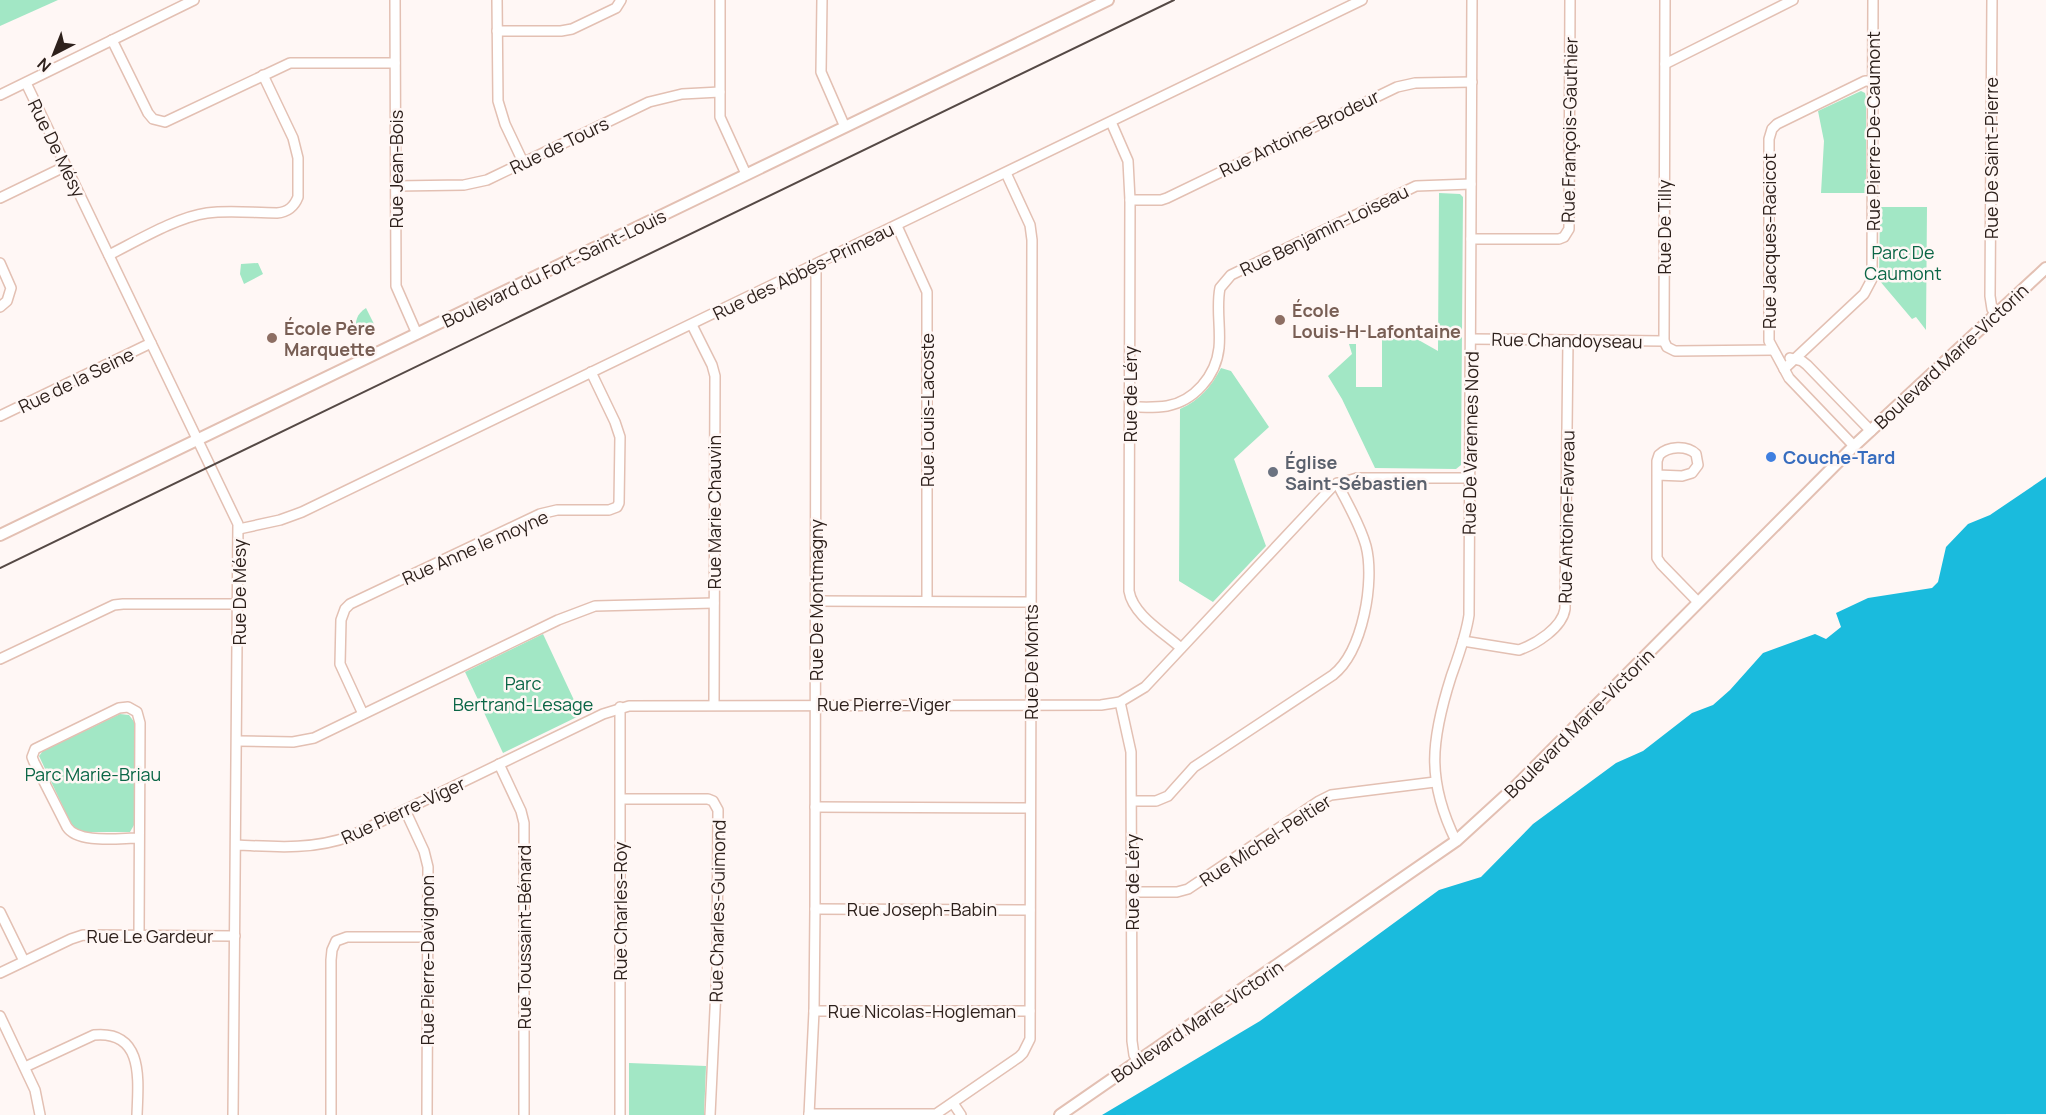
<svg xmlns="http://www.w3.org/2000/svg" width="2046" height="1115" viewBox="0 0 2046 1115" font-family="Manrope,sans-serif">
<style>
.green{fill:#a2e7c5}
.water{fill:#1abbdd}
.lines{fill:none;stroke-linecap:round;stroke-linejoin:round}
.minor-casing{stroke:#e3c0b3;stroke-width:12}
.tertiary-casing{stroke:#e3c0b3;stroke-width:14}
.minor{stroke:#fff;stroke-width:9}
.tertiary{stroke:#fff;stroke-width:10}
.rail{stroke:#554945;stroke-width:2}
.education-dot{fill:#8d6e63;stroke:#fff7f5;stroke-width:2}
.shop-dot{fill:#3f7fe0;stroke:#fff7f5;stroke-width:2}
.worship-dot{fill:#6b7280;stroke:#fff7f5;stroke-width:2}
.labels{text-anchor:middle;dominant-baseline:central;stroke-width:5;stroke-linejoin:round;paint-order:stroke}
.street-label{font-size:18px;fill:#2e211c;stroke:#fff7f5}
.park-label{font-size:18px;fill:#0b6646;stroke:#fff7f5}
.education-label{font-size:18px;font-weight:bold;fill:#785e54;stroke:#fff7f5;text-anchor:start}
.shop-label{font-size:18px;font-weight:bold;fill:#366cbe;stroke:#fff7f5;text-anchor:start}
.worship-label{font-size:18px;font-weight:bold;fill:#5b616d;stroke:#fff7f5;text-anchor:start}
</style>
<rect width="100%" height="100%" fill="#fff7f5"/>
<g class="green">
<polygon points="0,0 58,0 0,26"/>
<polygon points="1861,91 1865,93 1866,98 1866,193 1821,193 1824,141 1818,111"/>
<polygon points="1439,193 1460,194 1463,197 1461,465 1456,469 1375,468 1342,399 1328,376 1352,354 1349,344 1356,344 1356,387 1382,387 1382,339 1415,338 1438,351"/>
<polygon points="1880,207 1927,207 1926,330 1916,317 1912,319 1879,280"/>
<polygon points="258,263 263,274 244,284 240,274 241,264"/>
<path d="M366,308l8,16 -17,8c-3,-11 0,-18 9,-24z"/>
<path d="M1221,368l10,3 38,56 -35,32 32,87 -53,56 -34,-21 1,-172c20,-9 31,-22 41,-41z"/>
<polygon points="543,634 581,715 503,753 465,672"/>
<polygon points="120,714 129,715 135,723 134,825 130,832 86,832 76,830 72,826 39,756 43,751"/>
<polygon points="629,1063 706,1066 704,1115 629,1115"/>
</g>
<polygon class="water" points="2046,477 2046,1114 1102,1115 1260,1021 1439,890 1481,877 1533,824 1616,763 1643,751 1692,713 1713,705 1730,690 1763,653 1815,634 1826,639 1841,627 1836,613 1868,598 1932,588 1938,582 1946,547 1968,524 1990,515"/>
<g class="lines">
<g class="minor-casing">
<g id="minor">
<polyline points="395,0 396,286 417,334"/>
<polyline points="497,0 498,101 505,124 523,162"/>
<polyline points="720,0 720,117 746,174"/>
<polyline points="822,0 821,72 845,127"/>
<polyline points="1665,0 1664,341 1667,347 1675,351 1773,350"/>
<polyline points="1992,0 1990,296 1992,309 1995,314"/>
<polyline points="497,31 561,31 572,29 616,8 621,0"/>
<polyline points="112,40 148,113 153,119 165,122 290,63 395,63"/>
<polyline points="1665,64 1793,0"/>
<polyline points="26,83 238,524 233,1115"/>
<polyline points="0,95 194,0"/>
<path d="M1111,122l17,39 2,39 -1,391c4,24 34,41 52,57"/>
<polyline points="396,186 464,185 487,180 649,102 682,94 720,92"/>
<polyline points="0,198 66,166"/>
<polyline points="1130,200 1161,200 1167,198 1397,87 1415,83 1472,82"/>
<polyline points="897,226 927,292 927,601"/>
<polyline points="1471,239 1559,239 1564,237 1569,229 1570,0"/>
<path d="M109,255c28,-14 68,-38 98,-42 23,-3 47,0 70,0 11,-1 17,-6 21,-16v-39l-5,-20 -30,-63"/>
<polyline points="0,263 11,288 7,301 0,307"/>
<polyline points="692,325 712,365 715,376 714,705"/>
<polyline points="1471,339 1664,341"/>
<polyline points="1790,358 1802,361 1807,365 1871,431"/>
<polyline points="1784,369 1864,294 1872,279 1873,0"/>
<path d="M1130,407c12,0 25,1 37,-1 27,-5 49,-30 52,-58 2,-20 -3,-41 1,-60l11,-13 185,-89 55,-2"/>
<polyline points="0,416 151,343"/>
<polyline points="1854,446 1789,378 1769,341 1769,139 1772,129 1777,124 1865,81 1874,81"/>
<path d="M1657,475l25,1 10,-3 6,-8 -2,-11c-9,-9 -28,-8 -37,1l-2,6v97l4,6 37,38"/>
<polyline points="239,529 280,520 302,512 1362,0"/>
<polyline points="816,601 1030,602"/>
<path d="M1463,641l56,9c17,-6 43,-22 46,-41l3,-269"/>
<polyline points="0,659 114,605 123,604 239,604"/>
<polyline points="1120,702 1131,752 1132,1041 1134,1055 1138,1062"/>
<polyline points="363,714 340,664 341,620 345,609 350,604 540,514 557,510 609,510 617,507 619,503 620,437 615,422 591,372"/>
<polyline points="237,741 293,742 314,738 558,620 595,606 714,603"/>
<polyline points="499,764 521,811 524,823 524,1115"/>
<polyline points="621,799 708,799 713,801 718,810 717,968 710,1115"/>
<path d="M1132,801h24l12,-5 26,-29 139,-92c30,-24 42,-94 33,-129 -6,-22 -19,-43 -29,-63"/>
<polyline points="815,807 1030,808"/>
<polyline points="405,810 424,851 428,867 427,1115"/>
<path d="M139,838c-20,0 -61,6 -72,-11l-33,-65 -2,-5 3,-8 84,-41 9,-1 9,5 3,11 -1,212"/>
<path d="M1456,841c-30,-61 -25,-101 -5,-164 7,-20 15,-41 18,-62l3,-615"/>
<path d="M237,845c39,2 76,5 114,-9l252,-122 26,-8 472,-1 19,-3 25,-15 189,-202 23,-7h112"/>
<polyline points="1132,892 1177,892 1188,889 1319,801 1331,795 1435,782"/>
<polyline points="815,909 1030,910"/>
<polyline points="0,912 24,961"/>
<polyline points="0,973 71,939 83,935 235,936"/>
<polyline points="814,1011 1030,1011"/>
<polyline points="0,1016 35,1090 40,1115"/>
<path d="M25,1067l69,-32c51,-5 44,47 43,80"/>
<polyline points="953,1103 961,1115"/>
<polyline points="809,1114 936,1114 1019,1057 1023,1053 1030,1039 1032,240 1030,225 1006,173"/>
<polyline points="331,1115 331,960 332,950 336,941 347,937 427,937"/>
<polyline points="620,1115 620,707"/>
<polyline points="809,1115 814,1011 815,909 816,265"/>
</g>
</g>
<g class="tertiary-casing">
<g id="tertiary">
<polyline points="0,535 1108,0"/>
<polyline points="1060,1115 1456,841 1515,787 1854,446 2046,268"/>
</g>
</g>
<use href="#minor" class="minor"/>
<use href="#tertiary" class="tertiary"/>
<polyline class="rail" points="0,568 1174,0"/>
</g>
<g class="education-dot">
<circle cx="1280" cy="320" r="6"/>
<circle cx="272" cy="338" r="6"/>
</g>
<circle class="shop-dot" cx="1771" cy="457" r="6"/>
<circle class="worship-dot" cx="1273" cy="472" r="6"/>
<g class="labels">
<g class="street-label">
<text transform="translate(1569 130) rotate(-89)">Rue François-Gauthier</text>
<text transform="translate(1873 131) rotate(-90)">Rue Pierre-De-Caumont</text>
<text transform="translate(1299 133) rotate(-26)">Rue Antoine-Brodeur</text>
<text transform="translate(559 145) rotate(-26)">Rue de Tours</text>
<text transform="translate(57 148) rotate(64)">Rue De Mésy</text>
<text transform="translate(1991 158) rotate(-90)">Rue De Saint-Pierre</text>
<text transform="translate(396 169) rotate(-90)">Rue Jean-Bois</text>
<text transform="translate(1664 227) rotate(-90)">Rue De Tilly</text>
<text transform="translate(1324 230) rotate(-26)">Rue Benjamin-Loiseau</text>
<text transform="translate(1769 241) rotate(-90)">Rue Jacques-Racicot</text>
<text transform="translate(554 268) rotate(-26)">Boulevard du Fort-Saint-Louis</text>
<text transform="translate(803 271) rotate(-26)">Rue des Abbés-Primeau</text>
<text transform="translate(1567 340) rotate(1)">Rue Chandoyseau</text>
<text transform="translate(1951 356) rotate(-43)">Boulevard Marie-Victorin</text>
<text transform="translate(76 380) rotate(-26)">Rue de la Seine</text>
<text transform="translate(1130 394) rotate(-90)">Rue de Léry</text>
<text transform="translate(927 410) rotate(-90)">Rue Louis-Lacoste</text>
<text transform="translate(1470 443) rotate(-89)">Rue De Varennes Nord</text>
<text transform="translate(714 512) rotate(-90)">Rue Marie Chauvin</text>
<text transform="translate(1566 517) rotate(-89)">Rue Antoine-Favreau</text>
<text transform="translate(475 547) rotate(-24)">Rue Anne le moyne</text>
<text transform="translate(239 592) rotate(-90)">Rue De Mésy</text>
<text transform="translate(816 600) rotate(-90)">Rue De Montmagny</text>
<text transform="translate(1031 662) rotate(-90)">Rue De Monts</text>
<text x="884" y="704">Rue Pierre-Viger</text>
<text transform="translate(1579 723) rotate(-45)">Boulevard Marie-Victorin</text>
<text transform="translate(403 810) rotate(-25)">Rue Pierre-Viger</text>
<text transform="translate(1265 840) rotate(-33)">Rue Michel-Peltier</text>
<text transform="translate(1132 882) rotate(-90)">Rue de Léry</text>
<text x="922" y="909">Rue Joseph-Babin</text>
<text transform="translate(620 911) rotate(-90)">Rue Charles-Roy</text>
<text transform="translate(717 911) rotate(-89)">Rue Charles-Guimond</text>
<text x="150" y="936">Rue Le Gardeur</text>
<text transform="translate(524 937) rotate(-90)">Rue Toussaint-Bénard</text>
<text transform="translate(427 960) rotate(-90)">Rue Pierre-Davignon</text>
<text x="922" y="1011">Rue Nicolas-Hogleman</text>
<text transform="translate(1197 1021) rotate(-34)">Boulevard Marie-Victorin</text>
</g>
<g class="park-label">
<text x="1903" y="252">Parc De<tspan x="1903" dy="21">Caumont</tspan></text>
<text x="523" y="683">Parc<tspan x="523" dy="21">Bertrand-Lesage</tspan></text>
<text x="93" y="774">Parc Marie-Briau</text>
</g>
<g class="education-label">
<text x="1292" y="310">École<tspan x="1292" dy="21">Louis-H-Lafontaine</tspan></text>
<text x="284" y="328">École Père<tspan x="284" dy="21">Marquette</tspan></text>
</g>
<g class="shop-label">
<text x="1783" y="457">Couche-Tard</text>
</g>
<g class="worship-label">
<text x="1285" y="462">Église<tspan x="1285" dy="21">Saint-Sébastien</tspan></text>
</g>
</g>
<g transform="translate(54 54) rotate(222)" stroke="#fff7f5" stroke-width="4.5" paint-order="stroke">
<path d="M0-4.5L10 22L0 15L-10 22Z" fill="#2e211c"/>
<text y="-9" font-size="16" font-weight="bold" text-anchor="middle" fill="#2e211c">N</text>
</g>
</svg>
